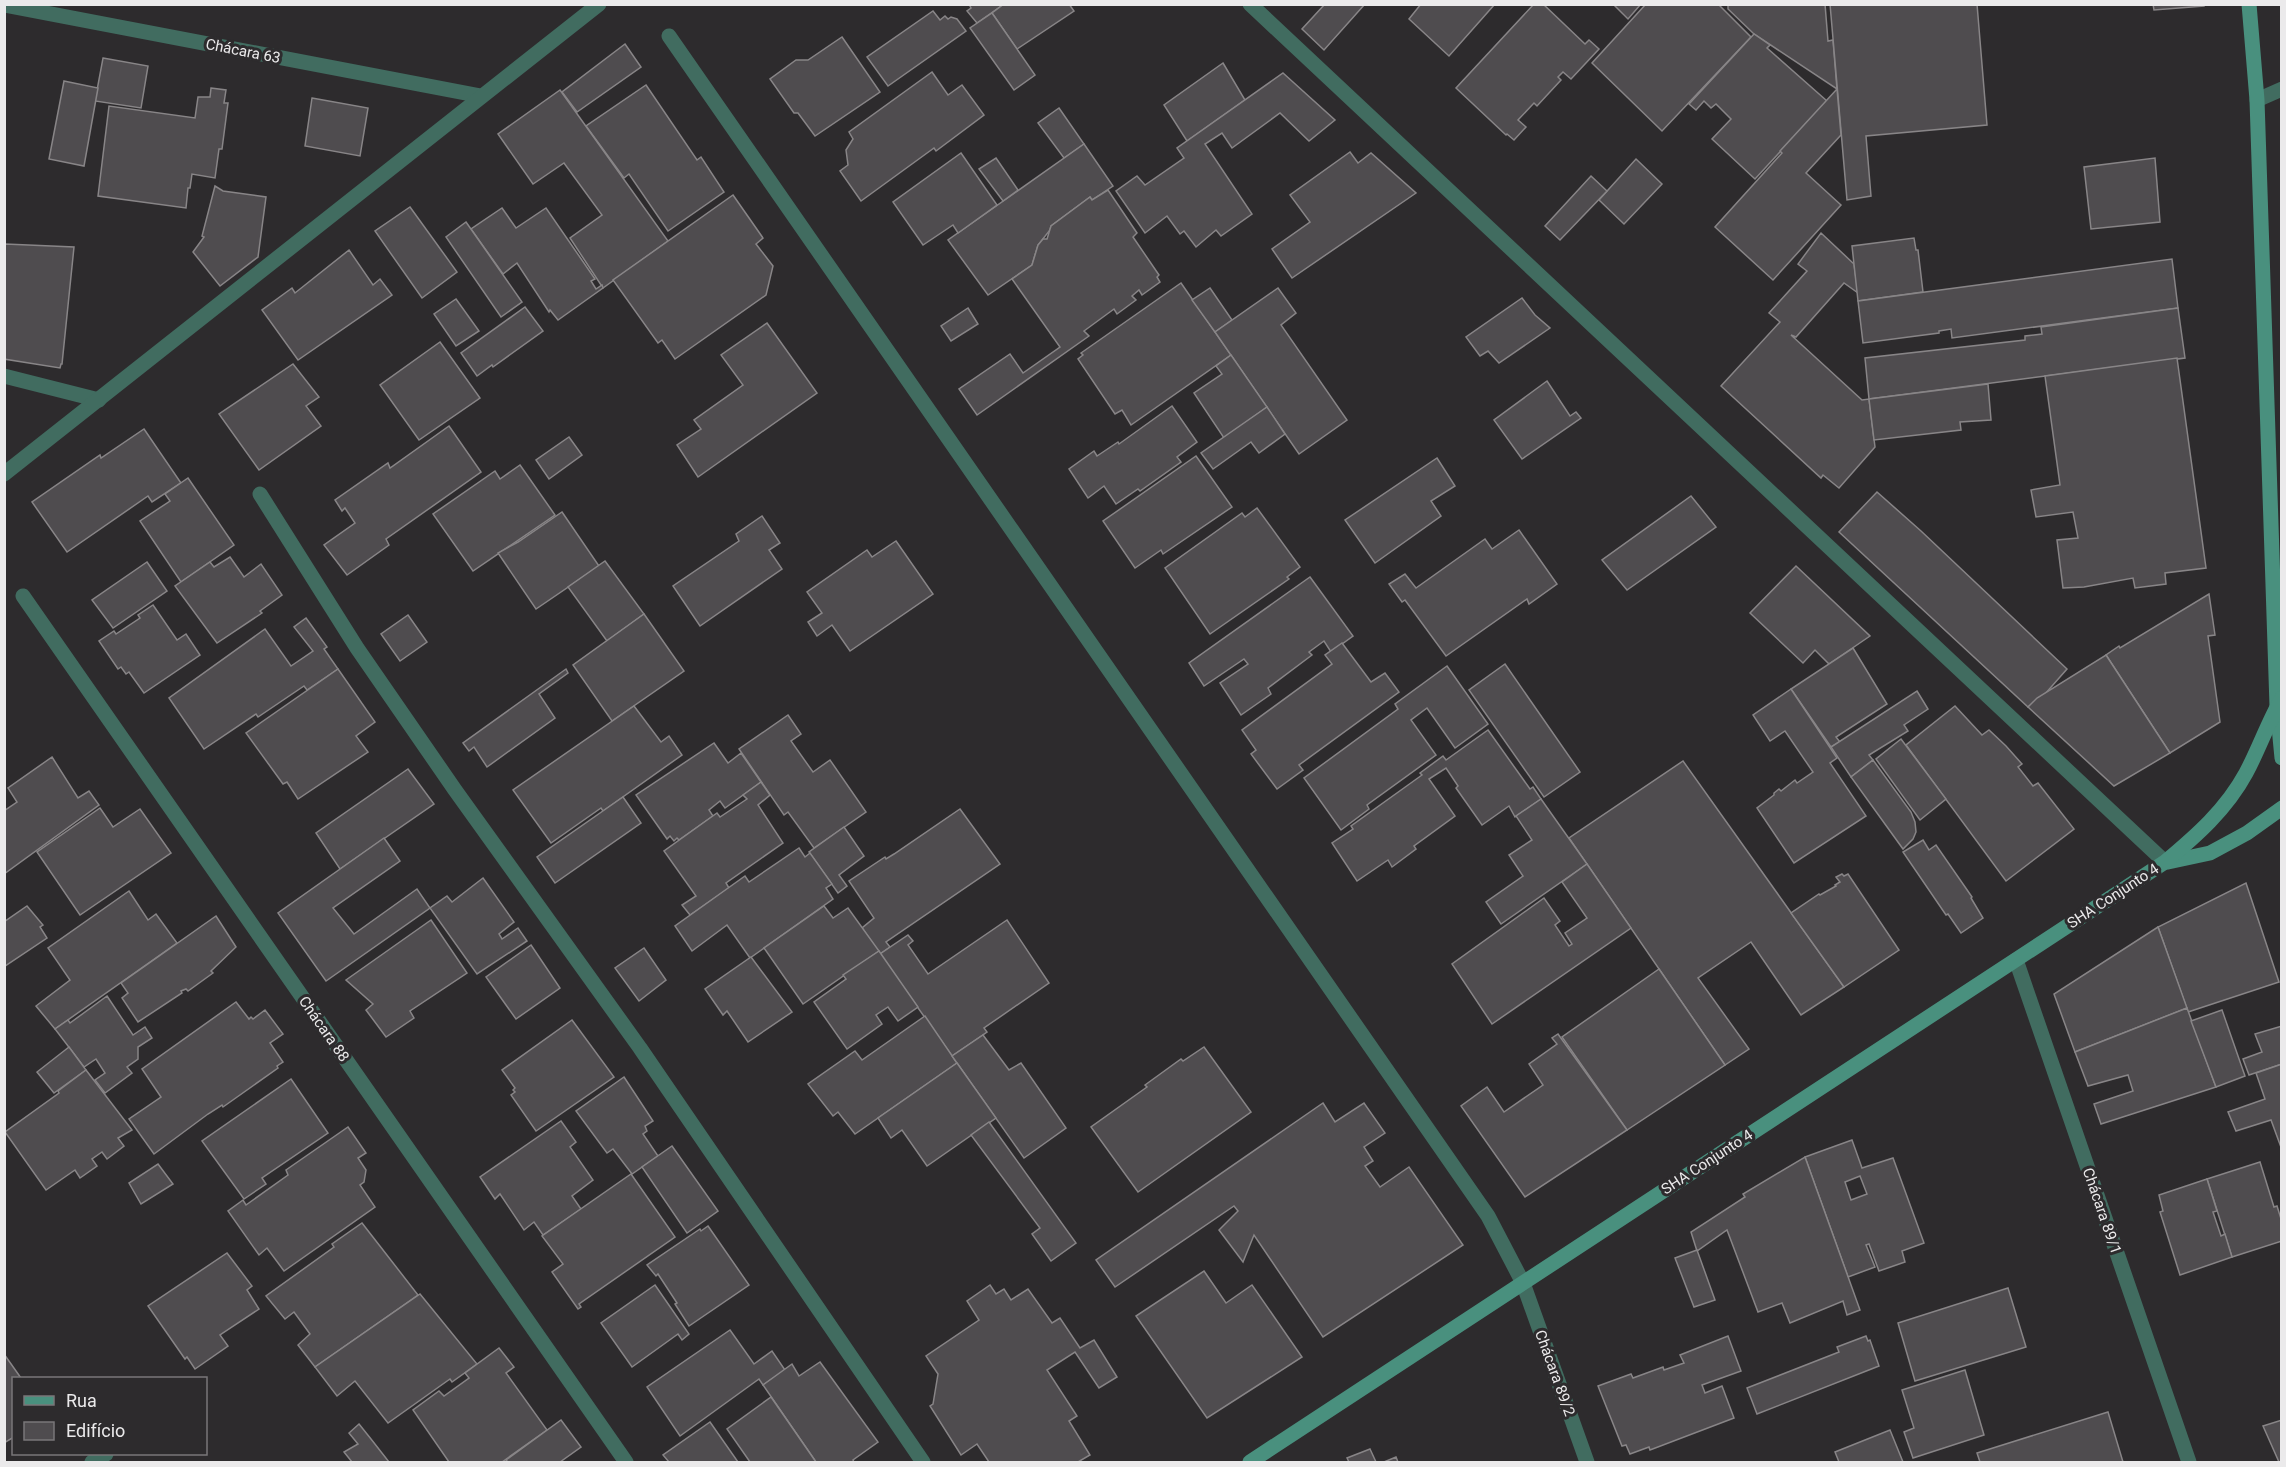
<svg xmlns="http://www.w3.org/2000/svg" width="2286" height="1467" viewBox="0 0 2286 1467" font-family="Roboto,sans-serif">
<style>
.building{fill:#4f4c4f;stroke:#888587;stroke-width:1.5;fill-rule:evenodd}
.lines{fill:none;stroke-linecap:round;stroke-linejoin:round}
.street{stroke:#416c60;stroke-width:15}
.secondary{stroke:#49907e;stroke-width:15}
.labels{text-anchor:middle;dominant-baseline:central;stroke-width:6;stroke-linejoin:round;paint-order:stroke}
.street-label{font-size:15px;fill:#ebeaeb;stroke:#2d2b2d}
</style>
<rect width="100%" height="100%" fill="#2d2b2d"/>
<g class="building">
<polygon points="969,4 1004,4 977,23 967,11 971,8"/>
<polygon points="1004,4 1069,4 1074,11 1017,49 992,13"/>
<polygon points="1325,4 1365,4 1324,50 1302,29"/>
<polygon points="1421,4 1495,4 1449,56 1409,19"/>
<polygon points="1534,4 1543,4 1585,44 1589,40 1599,49 1571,79 1563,72 1558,77 1561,80 1537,106 1534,103 1518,120 1526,127 1514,140 1507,134 1506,135 1456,88"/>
<polygon points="1613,4 1641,4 1628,19"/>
<polygon points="1646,4 1718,4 1751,37 1662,131 1592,63"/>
<polygon points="1728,4 1825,4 1828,41 1833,40 1837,89 1754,34 1728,9"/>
<polygon points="1830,4 1977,4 1987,125 1866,136 1871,196 1847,200"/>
<polygon points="2153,4 2204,4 2204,6 2154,10"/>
<polygon points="933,11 940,20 945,16 948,19 951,17 957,19 966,31 888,86 867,57"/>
<polygon points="992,13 1035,75 1014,90 970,28"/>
<polygon points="1754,34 1770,45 1767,48 1827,101 1755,179 1712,139 1731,119 1716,104 1711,108 1704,101 1696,110 1689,104"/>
<polygon points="842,37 880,92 815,136 798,113 794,113 770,79 796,60 808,60"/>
<polygon points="625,44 641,67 577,112 562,92"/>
<polygon points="103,58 148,66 141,108 95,101"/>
<polygon points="1223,63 1245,100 1187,141 1164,105"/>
<polygon points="932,72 948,95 962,85 984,115 936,151 934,148 861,201 840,171 848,165 846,150 853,139 849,132"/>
<polygon points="1283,73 1335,120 1309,141 1280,113 1232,148 1222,133 1205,144 1252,214 1221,236 1216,230 1196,247 1184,231 1180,234 1167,216 1145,233 1116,191 1137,176 1145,185 1184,158 1177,148"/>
<polygon points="64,81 98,88 84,166 49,159"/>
<polygon points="646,85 697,160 701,157 724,192 668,231 629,174 624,178 586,126"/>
<polygon points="211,88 226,90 224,103 228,103 222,149 219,149 215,178 192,174 190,188 188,188 186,208 98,196 109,106 195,118 198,97 210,97"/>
<polygon points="1837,89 1841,135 1806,173 1841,205 1773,280 1715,227 1782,153 1780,151"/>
<polygon points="560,90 668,241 603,288 570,238 602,215 564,163 533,184 498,134"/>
<polygon points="312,98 368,108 360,156 305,146"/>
<polygon points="1059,108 1084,144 1064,158 1038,123"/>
<polygon points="1084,144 1113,186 1092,200 1090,197 1051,226 1050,230 1038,245 1032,265 988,295 948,240"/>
<polygon points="1350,152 1358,163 1371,153 1416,193 1292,278 1272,249 1310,222 1290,195"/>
<polygon points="961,153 997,205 958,233 953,225 923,245 893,202"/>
<polygon points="996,158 1018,190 1003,201 979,169"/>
<polygon points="2155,158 2160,222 2091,229 2084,167"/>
<polygon points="1636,159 1662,184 1624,224 1599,200"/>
<polygon points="1591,176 1607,191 1560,240 1545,226"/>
<polygon points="215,186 223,191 266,197 258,257 220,286 193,252 204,237 202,236"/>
<polygon points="1108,190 1137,233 1133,237 1159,275 1157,277 1160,282 1142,295 1139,290 1132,296 1136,300 1117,314 1114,309 1084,331 1089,336 977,415 959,389 1010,354 1023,373 1060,347 1012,279 1032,265 1038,245 1043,239 1047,239 1051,226 1090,197 1092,200"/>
<polygon points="733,195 763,238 756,244 773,266 766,295 675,359 662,340 658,343 613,280"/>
<polygon points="410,207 457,272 422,298 375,231"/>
<polygon points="502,208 516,228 546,208 595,279 591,281 596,289 602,285 603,288 558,320 550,310 549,312 517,263 503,274 471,229"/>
<polygon points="466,222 522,302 501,317 446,237"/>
<polygon points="1821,233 1854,264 1858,293 1844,283 1796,337 1791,335 1862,400 1869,399 1875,447 1839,488 1823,475 1821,478 1721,386 1780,322 1769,313 1807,271 1798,264"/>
<polygon points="1914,238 1916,250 1918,250 1923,292 1858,301 1852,246"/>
<polygon points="5,244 74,247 62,364 61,364 60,368 4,359"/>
<polygon points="349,250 373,285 380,279 392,295 298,360 262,310 292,288 295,293"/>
<polygon points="2172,259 2178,308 1952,338 1951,329 1939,331 1939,333 1863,343 1858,301"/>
<polygon points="1181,283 1231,355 1131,425 1122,410 1115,414 1078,359 1083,355 1081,353"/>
<polygon points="1210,288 1232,320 1215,332 1192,300"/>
<polygon points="1278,288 1296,313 1281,325 1347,420 1299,454 1215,332"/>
<polygon points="1522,298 1535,315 1550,328 1499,363 1488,351 1480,356 1466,337"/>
<polygon points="456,299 479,331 456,346 434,314"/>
<polygon points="525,307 543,331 493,367 492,365 477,376 461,353"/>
<polygon points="968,308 978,324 951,341 941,326"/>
<polygon points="2178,308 2185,358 1869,399 1865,358 2025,340 2025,336 2042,334 2041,327"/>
<polygon points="767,323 817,393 698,477 677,445 701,429 694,420 743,385 721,355"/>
<polygon points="440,342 480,398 419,440 380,385"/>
<polygon points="1231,355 1267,407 1224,438 1194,393 1222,374 1216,366"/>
<polygon points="2177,358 2206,568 2165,573 2166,584 2135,588 2133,578 2084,587 2063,588 2057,540 2078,538 2073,512 2036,517 2031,490 2060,485 2045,376"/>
<polygon points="293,364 319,397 306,406 321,426 259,470 219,414"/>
<polygon points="1547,381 1570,416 1576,412 1581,418 1522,459 1494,420"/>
<polygon points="1988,384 1991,420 1960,422 1961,430 1874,440 1869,399"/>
<polygon points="1172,406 1197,442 1177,457 1181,462 1140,491 1138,489 1116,504 1104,486 1088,498 1069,469 1094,451 1097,456 1118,442 1119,444"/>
<polygon points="1267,407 1285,434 1259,453 1251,442 1213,469 1201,453"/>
<polygon points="449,426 481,472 386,539 389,545 347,575 324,545 355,523 345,508 342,511 335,500 388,463 390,468"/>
<polygon points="144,429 181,483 152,502 148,496 67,552 32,502 100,455 101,458"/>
<polygon points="569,437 582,455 549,479 536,460"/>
<polygon points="1196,456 1232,507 1163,554 1161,550 1135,568 1103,521"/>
<polygon points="1437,458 1455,486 1431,501 1441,516 1375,563 1345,520"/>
<polygon points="520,465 555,515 473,571 433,514 495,471 500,479"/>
<polygon points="188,478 234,545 181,582 140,521 170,501 165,494"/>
<polygon points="1877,492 1921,531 2067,669 2045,694 2028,707 1839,532"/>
<polygon points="1691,496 1716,527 1627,590 1602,560"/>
<polygon points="1257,508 1300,567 1287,577 1289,579 1210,634 1165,568 1242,513 1245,517"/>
<polygon points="562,512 599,566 536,609 498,553 518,542"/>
<polygon points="762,516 780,543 769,550 782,569 700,626 673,586 739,541 736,534"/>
<polygon points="1519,530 1557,584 1529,604 1527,599 1446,656 1405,600 1402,602 1389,584 1405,574 1416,588 1485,539 1492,549"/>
<polygon points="896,541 933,594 850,651 832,625 817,636 808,622 822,613 807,592 867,550 872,557"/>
<polygon points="230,557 244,577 261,564 282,595 260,611 262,613 217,643 175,586 210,562 214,567"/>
<polygon points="605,561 644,614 607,641 568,587"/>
<polygon points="147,562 167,591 113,628 92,600"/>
<polygon points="1796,566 1870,636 1829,664 1815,650 1803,663 1750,613"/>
<polygon points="1310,577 1353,636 1331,652 1324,641 1309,652 1312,655 1268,688 1271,694 1241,715 1220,683 1248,664 1244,659 1204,686 1189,663"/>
<polygon points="2209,594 2215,635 2208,636 2220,722 2170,753 2106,655 2119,646 2120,648"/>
<polygon points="153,605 177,640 186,634 200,655 144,693 129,672 126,674 121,667 118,669 99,641 114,631 116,634 140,618 138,615"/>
<polygon points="644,614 684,671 612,721 573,665"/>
<polygon points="408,615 427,642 400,661 381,634"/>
<polygon points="306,618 327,647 324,649 338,669 307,690 304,686 258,717 256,714 204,749 169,698 265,629 291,666 313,651 294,627"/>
<polygon points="1342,643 1371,682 1385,673 1399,692 1299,765 1303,770 1277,789 1251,754 1256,750 1242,730 1332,664 1325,655"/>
<polygon points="1853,648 1887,704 1836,737 1840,742 1831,747 1791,689"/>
<polygon points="2106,655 2170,753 2114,786 2028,707 2037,698"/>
<polygon points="1505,664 1580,772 1544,797 1469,690"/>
<polygon points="1447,666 1488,724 1455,748 1427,708 1411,720 1436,755 1367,805 1369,809 1341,830 1304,778 1398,709 1395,704"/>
<polygon points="338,669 375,722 356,736 368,752 298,799 287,782 283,784 246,733"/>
<polygon points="566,669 568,673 539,694 555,718 487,767 474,747 469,751 463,743"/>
<polygon points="1791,689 1837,758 1830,763 1866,816 1794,863 1757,808 1774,795 1774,793 1779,789 1781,791 1795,780 1797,783 1813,772 1785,731 1770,741 1753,715"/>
<polygon points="1917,691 1928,709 1904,725 1908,731 1869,755 1873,760 1851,777 1831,747"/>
<polygon points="634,706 661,742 669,736 682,755 603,811 601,808 551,843 513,790"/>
<polygon points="1955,706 1982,735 1989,730 2006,746 2022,764 2018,767 2033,786 2038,783 2074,829 2006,881 1906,745"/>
<polygon points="788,715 801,734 791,741 813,772 830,760 866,812 814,848 788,812 784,815 739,749"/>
<polygon points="1488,730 1530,789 1533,787 1541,799 1515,817 1509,806 1482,825 1456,788 1458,786 1446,768 1429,779 1455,816 1414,846 1416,849 1392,867 1388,860 1357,881 1332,843 1353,829 1351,826 1422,775 1420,773 1443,756 1446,760"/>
<polygon points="1901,739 1946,799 1920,820 1876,759"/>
<polygon points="714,743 728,763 741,753 761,782 725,808 720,801 709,810 713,816 679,840 677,838 674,841 670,836 667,839 636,795"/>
<polygon points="52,757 78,798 89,791 99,805 4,874 4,811 17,802 8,788"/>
<polygon points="1873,760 1911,812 1915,822 1916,832 1913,839 1903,849 1851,777"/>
<polygon points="1683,761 1844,987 1801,1015 1751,942 1698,978 1749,1049 1725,1065 1569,838"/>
<polygon points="408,769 434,804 340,869 316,833"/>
<polygon points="761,782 770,795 758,805 783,843 726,883 729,888 690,915 682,905 696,896 664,851 717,813 720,817 747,799 743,795"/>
<polygon points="623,797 641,823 555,883 537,857"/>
<polygon points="1541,799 1587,864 1501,924 1486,902 1523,876 1509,855 1532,840 1516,816"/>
<polygon points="100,808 113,827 140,809 171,853 80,915 37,852"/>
<polygon points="960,809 1000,864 886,942 890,947 880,954 862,928 874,918 849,881 885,857 886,859 894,854"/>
<polygon points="844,827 864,856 839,875 847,886 838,893 809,852"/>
<polygon points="384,838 400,861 333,908 354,934 417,889 430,908 326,981 278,913"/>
<polygon points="1923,840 1929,850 1936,845 1972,897 1971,898 1983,918 1961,933 1948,914 1946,915 1903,852"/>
<polygon points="799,848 805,857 810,853 832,884 826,888 833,899 750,958 727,925 692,951 675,926 745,876 749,882"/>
<polygon points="1587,864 1631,928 1492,1024 1452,964 1544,898 1560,921 1555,925 1569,946 1572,944 1565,933 1587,918 1562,882"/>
<polygon points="1842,874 1844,876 1848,874 1899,950 1844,987 1791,913 1819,894 1820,895 1836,886 1835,885 1840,882 1836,877"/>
<polygon points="483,878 514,922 499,934 502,939 518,928 527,941 477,974 430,908 447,896 452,902"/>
<polygon points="2246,883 2279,982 2188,1012 2158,927"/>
<polygon points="129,891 148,920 156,914 177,943 55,1029 36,1006 70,980 48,948"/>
<polygon points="27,906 43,925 40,927 47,938 5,966 4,922"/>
<polygon points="824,906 833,918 848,908 879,951 803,1004 764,948"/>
<polygon points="216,916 236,947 211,971 213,973 188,991 186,989 181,991 182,993 138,1022 122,998 128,993 121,983"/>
<polygon points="431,920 467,973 410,1011 414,1018 386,1037 366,1010 373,1004 346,980"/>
<polygon points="1007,920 1049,983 984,1028 987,1032 952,1056 880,954 908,935 913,941 908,945 928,974"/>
<polygon points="2158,927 2187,1008 2075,1052 2054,994"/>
<polygon points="531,945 560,988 516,1019 486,977"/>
<polygon points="644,948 666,980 639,1001 615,968"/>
<polygon points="879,951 918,1007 898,1021 888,1007 876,1015 882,1024 847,1049 814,1002 846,979 843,975"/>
<polygon points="751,957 792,1012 748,1042 727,1011 723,1015 705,989"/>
<polygon points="1659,969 1725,1065 1627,1130 1562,1037"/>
<polygon points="107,996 133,1035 145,1027 152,1038 138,1047 138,1059 127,1067 132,1073 105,1093 95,1080 105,1073 96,1059 84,1067 55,1029 68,1020 70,1023"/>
<polygon points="236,1002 249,1019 251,1017 253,1019 265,1010 283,1034 270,1043 283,1062 277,1066 278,1068 223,1107 222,1105 208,1114 154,1154 129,1119 161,1097 142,1069"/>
<polygon points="2187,1008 2216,1087 2101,1124 2094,1104 2133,1091 2128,1075 2088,1086 2075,1052"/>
<polygon points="2222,1010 2245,1076 2216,1087 2191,1021"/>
<polygon points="925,1016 957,1063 855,1134 838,1112 833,1116 808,1084 855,1051 862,1060"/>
<polygon points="572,1020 614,1077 536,1131 511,1095 515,1092 513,1090 515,1088 502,1070"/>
<polygon points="2282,1026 2282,1064 2249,1075 2243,1059 2262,1052 2255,1034"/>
<polygon points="1558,1034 1627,1130 1525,1197 1461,1106 1487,1087 1504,1112 1543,1085 1529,1064 1557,1044 1552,1038"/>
<polygon points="983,1035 1009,1070 1021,1063 1066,1128 1024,1158 952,1056"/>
<polygon points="69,1047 86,1070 54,1093 37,1072"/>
<polygon points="1204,1047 1251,1112 1138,1192 1091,1127 1147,1087 1145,1085 1181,1059 1183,1061"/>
<polygon points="957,1063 996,1118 927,1166 902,1130 891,1138 878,1118"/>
<polygon points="2282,1064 2282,1150 2271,1120 2236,1131 2228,1112 2265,1099 2256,1073"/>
<polygon points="86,1070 132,1130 118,1138 124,1146 107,1159 102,1152 92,1159 97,1166 80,1178 75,1170 46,1190 5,1132 59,1093 58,1091"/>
<polygon points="624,1077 653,1121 645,1126 647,1131 643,1134 658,1156 632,1174 613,1149 607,1153 576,1111"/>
<polygon points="291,1079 328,1133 262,1178 266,1184 244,1199 202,1141"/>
<polygon points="1323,1103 1335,1122 1364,1103 1385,1133 1364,1147 1373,1161 1365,1166 1380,1187 1409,1167 1463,1245 1323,1337 1254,1235 1243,1262 1219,1230 1238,1211 1234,1206 1115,1287 1096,1260"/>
<polygon points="561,1121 576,1142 570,1147 593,1180 572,1196 581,1209 543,1235 534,1222 524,1230 500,1194 495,1199 480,1177"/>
<polygon points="989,1122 1076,1243 1051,1261 1032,1234 1040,1228 971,1135"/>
<polygon points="348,1127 366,1153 358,1158 366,1170 364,1182 360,1185 375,1207 284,1271 267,1248 259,1255 228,1211 243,1200 246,1205 288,1175 286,1170"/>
<path d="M1852,1140l10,28 31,-10 31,85 -22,8 3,11 -26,9 -10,-27 -3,1 9,22 -27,10 -43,-120zM1860,1176l7,18 -16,6 -6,-18z"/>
<polygon points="672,1146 718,1211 687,1233 642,1167"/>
<polygon points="1805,1157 1860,1310 1847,1315 1843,1301 1790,1323 1782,1303 1758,1312 1727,1230 1697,1251 1691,1232 1745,1197 1743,1194"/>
<polygon points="2260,1162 2274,1207 2277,1206 2282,1222 2282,1241 2232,1257 2207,1179"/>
<polygon points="158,1164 173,1184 141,1204 129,1183"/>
<polygon points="631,1174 675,1237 579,1304 581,1307 578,1309 552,1272 563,1264 542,1236"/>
<polygon points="2207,1179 2217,1211 2213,1212 2221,1236 2225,1234 2232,1257 2180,1275 2160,1212 2163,1211 2159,1195"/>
<polygon points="362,1223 418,1295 315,1367 298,1345 310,1334 294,1312 285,1319 266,1296 334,1247 332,1244"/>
<polygon points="708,1226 749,1285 689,1326 675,1304 677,1303 658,1274 656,1276 647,1265 700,1229 701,1231"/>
<polygon points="1697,1250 1715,1300 1694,1307 1675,1258"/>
<polygon points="227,1253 252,1286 247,1290 259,1309 220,1335 228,1346 195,1369 187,1357 185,1359 148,1306"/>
<polygon points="1204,1271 1226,1303 1252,1285 1302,1357 1207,1418 1136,1316"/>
<polygon points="655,1285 689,1334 682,1340 678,1334 632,1367 601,1323"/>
<polygon points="990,1285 996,1294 1004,1289 1011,1300 1028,1289 1052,1323 1060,1318 1080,1348 1094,1340 1117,1377 1099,1388 1075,1352 1047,1370 1077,1416 1069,1421 1090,1455 1078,1462 989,1462 977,1444 961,1455 930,1406 933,1404 938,1374 926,1356 979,1320 967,1301"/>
<polygon points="2008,1288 2026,1347 1915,1381 1898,1323"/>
<polygon points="420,1294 477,1364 452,1382 450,1379 388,1423 355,1381 337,1396 315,1367"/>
<polygon points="730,1330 754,1364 772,1351 785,1370 763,1385 759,1379 680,1436 647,1387"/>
<polygon points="1728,1336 1741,1371 1702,1385 1705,1393 1722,1386 1734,1418 1650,1450 1649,1447 1630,1454 1626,1445 1622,1446 1598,1386 1631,1374 1633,1378 1663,1367 1664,1370 1684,1363 1680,1355"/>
<polygon points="1866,1336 1868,1341 1870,1340 1879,1366 1757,1414 1747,1388 1839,1352 1837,1347"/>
<polygon points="499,1348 514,1367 506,1373 547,1430 502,1462 449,1462 413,1410 439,1391 444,1396 469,1378 465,1373"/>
<polygon points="4,1354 21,1378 14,1378 14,1437 4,1443"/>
<polygon points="820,1362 878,1442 853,1460 854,1462 816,1462 763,1385 792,1364 799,1376"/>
<polygon points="1965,1370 1984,1435 1913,1458 1904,1432 1914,1428 1902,1390"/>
<polygon points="771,1397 816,1462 750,1462 727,1429"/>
<polygon points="2108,1412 2123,1462 1980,1462 1977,1453"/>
<polygon points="561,1420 581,1447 560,1462 508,1462 506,1460"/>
<polygon points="2282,1420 2282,1462 2279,1462 2263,1426"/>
<polygon points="710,1422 738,1462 669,1462 663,1455"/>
<polygon points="359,1424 371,1439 389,1462 352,1462 344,1452 358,1444 349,1433"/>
<polygon points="1890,1430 1903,1462 1839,1462 1835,1452"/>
<polygon points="1370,1449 1376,1462 1349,1462 1347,1458"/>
<polygon points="1396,1457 1398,1462 1384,1462"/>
</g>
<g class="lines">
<g class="street">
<polyline points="1250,4 2165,862"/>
<polyline points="4,5 481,96"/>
<polyline points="669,36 1488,1216 1523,1283 1587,1462"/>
<polyline points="2257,100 2282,89"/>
<polyline points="4,376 99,400"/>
<polyline points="4,474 599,4"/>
<polyline points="260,494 357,648 455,790 640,1048 923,1462"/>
<polyline points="23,596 626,1462"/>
<polyline points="2016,960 2189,1462"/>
<polyline points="92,1462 106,1454"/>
</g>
<g class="secondary">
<polyline points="2249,4 2257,100 2277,706 2282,758"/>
<polyline points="2168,862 2210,853 2247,833 2282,808"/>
<path d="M1250,1462l915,-600c31,-26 61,-52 81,-89 13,-24 22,-51 36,-75"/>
</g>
</g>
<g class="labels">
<g class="street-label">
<text transform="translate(243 51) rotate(11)">Chácara 63</text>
<text transform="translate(2113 896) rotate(-33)">SHA Conjunto 4</text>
<text transform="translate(324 1029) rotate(55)">Chácara 88</text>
<text transform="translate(1707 1162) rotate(-33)">SHA Conjunto 4</text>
<text transform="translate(2102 1211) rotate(71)">Chácara 89/1</text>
<text transform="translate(1555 1373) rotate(70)">Chácara 89/2</text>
</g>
</g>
<rect width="2286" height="1467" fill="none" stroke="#ebeaeb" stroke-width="12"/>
<rect x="12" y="1377" width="195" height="78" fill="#2d2b2d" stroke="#797779" stroke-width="1.5"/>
<rect x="24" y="1396" width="30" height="9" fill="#49907e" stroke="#797779" stroke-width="1.5"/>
<text x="66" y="1407" font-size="18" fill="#ebeaeb">Rua</text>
<rect x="24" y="1422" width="30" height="18" fill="#4f4c4f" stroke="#797779" stroke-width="1.5"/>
<text x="66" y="1437" font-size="18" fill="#ebeaeb">Edifício</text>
</svg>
